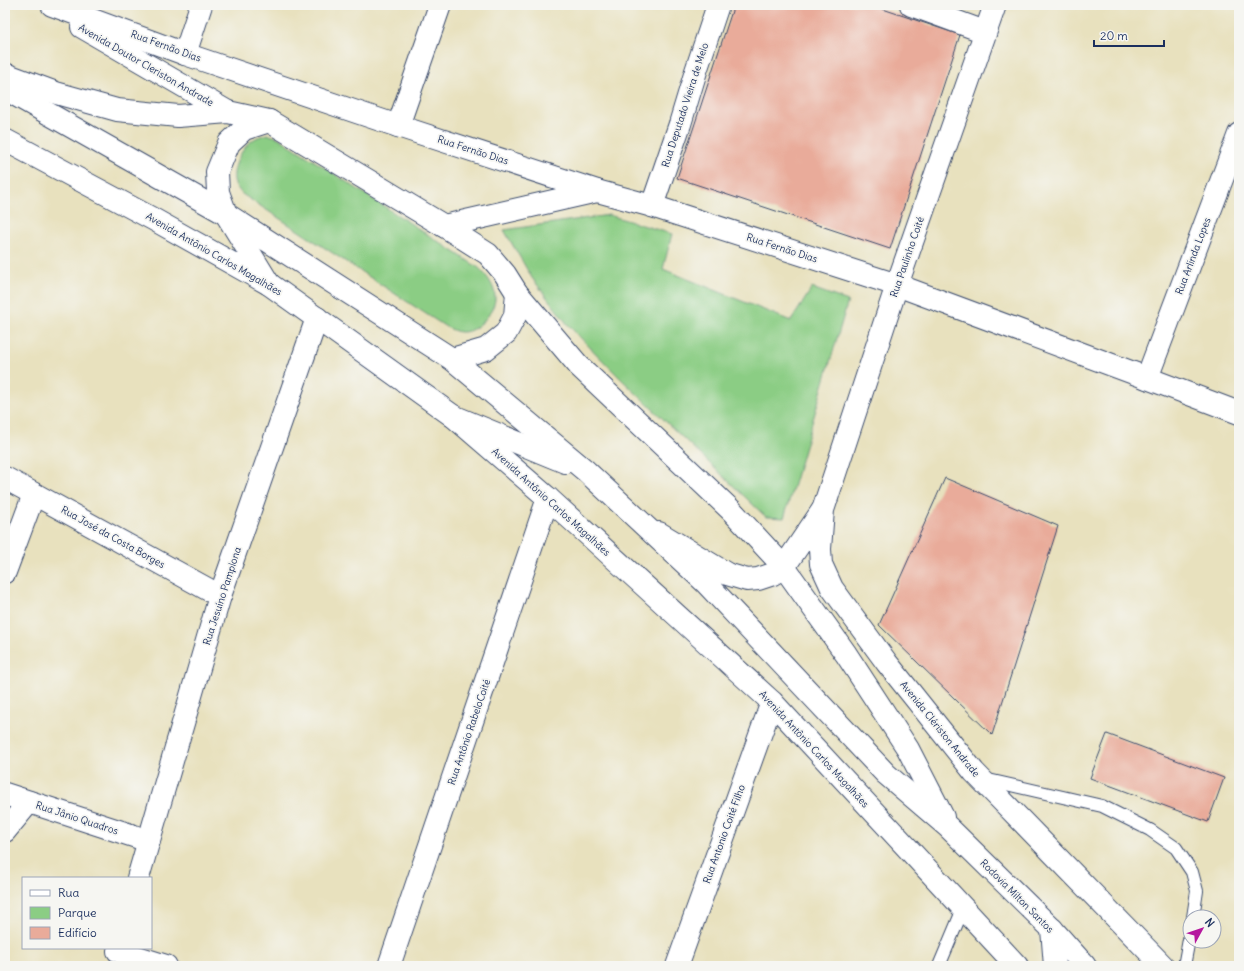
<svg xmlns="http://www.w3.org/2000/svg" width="1244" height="971" viewBox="0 0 1244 971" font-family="Delius,sans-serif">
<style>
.green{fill:#8bcd84;stroke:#537e71}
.building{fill:#e9ab9a}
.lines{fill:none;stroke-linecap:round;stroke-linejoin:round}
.service-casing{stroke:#3a4a6c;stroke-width:14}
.minor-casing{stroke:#3a4a6c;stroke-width:24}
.tertiary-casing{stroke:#3a4a6c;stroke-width:24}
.secondary-casing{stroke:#3a4a6c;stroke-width:24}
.trunk-casing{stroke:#3a4a6c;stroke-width:24}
.service{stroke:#fff;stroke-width:12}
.minor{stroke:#fff;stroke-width:22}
.tertiary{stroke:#fff;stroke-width:22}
.secondary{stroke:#fff;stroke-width:22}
.trunk{stroke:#fff;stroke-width:22}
.labels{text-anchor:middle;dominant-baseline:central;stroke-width:3.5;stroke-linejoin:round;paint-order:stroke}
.street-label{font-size:10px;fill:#1b2f5e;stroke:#f6f6f2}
</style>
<rect width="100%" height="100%" fill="#f6f6f2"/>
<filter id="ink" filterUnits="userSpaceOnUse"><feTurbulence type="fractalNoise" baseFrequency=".025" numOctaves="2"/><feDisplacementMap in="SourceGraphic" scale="8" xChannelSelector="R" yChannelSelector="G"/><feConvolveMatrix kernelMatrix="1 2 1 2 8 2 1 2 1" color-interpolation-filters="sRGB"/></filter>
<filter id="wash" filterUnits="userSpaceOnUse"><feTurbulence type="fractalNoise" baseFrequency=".012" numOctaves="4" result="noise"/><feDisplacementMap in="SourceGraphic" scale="16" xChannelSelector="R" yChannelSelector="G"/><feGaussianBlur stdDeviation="0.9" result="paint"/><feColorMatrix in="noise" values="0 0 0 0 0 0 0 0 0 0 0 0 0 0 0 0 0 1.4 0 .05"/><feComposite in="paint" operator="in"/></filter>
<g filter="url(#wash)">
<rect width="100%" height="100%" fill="#e8e1be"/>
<g class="green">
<path d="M267,134l12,4 200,130c8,8 17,19 16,32 -2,14 -19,33 -34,32 -5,0 -10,-3 -15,-5l-204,-133c-4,-5 -7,-8 -8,-14 -2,-15 10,-37 24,-43 3,-1 6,-2 9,-3z"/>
<polygon points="609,215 672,234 663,269 791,321 812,288 848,301 784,518 766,517 620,378 568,325 532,278 504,230"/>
</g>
<g id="blocks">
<g class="building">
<polygon points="734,5 871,5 960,35 890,249 677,178"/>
<polygon points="945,478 1058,526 992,735 879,625"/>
<polygon points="1107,734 1224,778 1208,822 1090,778"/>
</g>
</g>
</g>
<g filter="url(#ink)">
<use href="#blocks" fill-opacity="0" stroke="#3a4a6c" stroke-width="1"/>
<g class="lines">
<g class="service-casing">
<g id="service">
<polyline points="984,779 1102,806 1150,830 1176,848 1192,872 1197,891 1193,917"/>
<polyline points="939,966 963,909"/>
<polyline points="1184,966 1190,934"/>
</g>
</g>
<g class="minor-casing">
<g id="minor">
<polyline points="911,5 985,32"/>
<polyline points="185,54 201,5"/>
<polyline points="398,126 440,5"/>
<polyline points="652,206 680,124 696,71 718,5"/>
<polyline points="897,285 1147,378 1239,413"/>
<polyline points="1147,378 1239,134"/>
<polyline points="5,478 220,596"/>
<polyline points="5,572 34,494"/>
<polyline points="5,794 149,841"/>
<polyline points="5,831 29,802"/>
<polyline points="138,878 220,596 317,318"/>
<polyline points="118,951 166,966"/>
<polyline points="389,966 548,498"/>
<polyline points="677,966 772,702"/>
</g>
</g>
<g class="tertiary-casing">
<polyline id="tertiary" points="897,285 995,5"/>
</g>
<g class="secondary-casing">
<g id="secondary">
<polyline points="52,5 185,54 398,126 597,191 652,206 897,285 823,510 820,549 821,564 832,588 887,663 974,772 1163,966"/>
<polyline points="82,27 228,112"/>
<polyline points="5,140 153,219 269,284 453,416 548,498 772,702 1017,966"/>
<polyline points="659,533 727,574 747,580 758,579 773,574 784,567 822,511"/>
</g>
</g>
<g class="trunk-casing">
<g id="trunk">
<polyline points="5,74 56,93 117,110 178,116 228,112 269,121 444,226 488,254 505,274 517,293 579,366 732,511 784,567 846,654 908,749 943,817"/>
<polyline points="5,89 226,214 452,359 586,471 706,583 886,774 948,827 1052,929 1085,966"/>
<polyline points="444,226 597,191"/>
<polyline points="269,284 226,214 218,192 217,172 229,143 244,129 269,121"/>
<polyline points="452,359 486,349 506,333 515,316 517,293"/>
<polyline points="453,416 565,462"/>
<polyline points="1052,929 1055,966"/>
</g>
</g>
<use href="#service" class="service"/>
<use href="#minor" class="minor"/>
<use href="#tertiary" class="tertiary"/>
<use href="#secondary" class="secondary"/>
<use href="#trunk" class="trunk"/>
</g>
</g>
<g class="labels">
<g class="street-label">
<text transform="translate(166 46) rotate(20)">Rua Fernão Dias</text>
<text transform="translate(146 65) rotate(30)">Avenida Doutor Cleriston Andrade</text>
<text transform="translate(685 105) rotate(-72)">Rua Deputado Vieira de Melo</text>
<text transform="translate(473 150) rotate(18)">Rua Fernão Dias</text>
<text transform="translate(782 248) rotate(18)">Rua Fernão Dias</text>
<text transform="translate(214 254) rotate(30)">Avenida Antônio Carlos Magalhães</text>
<text transform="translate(1193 256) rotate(-69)">Rua Arlinda Lopes</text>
<text transform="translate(907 257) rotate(-71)">Rua Paulinho Coité</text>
<text transform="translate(551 502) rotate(42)">Avenida Antônio Carlos Magalhães</text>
<text transform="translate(113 537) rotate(29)">Rua José da Costa Borges</text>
<text transform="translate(222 596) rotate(-72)">Rua Jesuíno Pamplona</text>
<text transform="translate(940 729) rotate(51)">Avenida Clériston Andrade</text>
<text transform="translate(469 732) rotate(-71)">Rua Antônio RabeloCoité</text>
<text transform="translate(814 749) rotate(47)">Avenida Antônio Carlos Magalhães</text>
<text transform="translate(77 818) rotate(18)">Rua Jânio Quadros</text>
<text transform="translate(724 834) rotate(-70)">Rua Antonio Coité Filho</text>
<text transform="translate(1017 896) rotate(45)">Rodovia Milton Santos</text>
</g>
</g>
<rect width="1244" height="971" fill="none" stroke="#f6f6f2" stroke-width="20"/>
<rect x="22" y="877" width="130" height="72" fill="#f6f6f2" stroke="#9ea6b7"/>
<rect x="30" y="890" width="20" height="6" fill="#ffffff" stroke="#9ea6b7"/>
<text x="58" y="897" font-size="12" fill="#1b2f5e">Rua</text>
<rect x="30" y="907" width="20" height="12" fill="#8bcd84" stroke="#9ea6b7"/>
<text x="58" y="917" font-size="12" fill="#1b2f5e">Parque</text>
<rect x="30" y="927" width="20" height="12" fill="#e9ab9a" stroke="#9ea6b7"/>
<text x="58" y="937" font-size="12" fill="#1b2f5e">Edifício</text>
<g transform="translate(1202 929) rotate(50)"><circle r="19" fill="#f6f6f2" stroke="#9ea6b7"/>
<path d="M0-3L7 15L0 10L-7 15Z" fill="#b5179e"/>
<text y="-6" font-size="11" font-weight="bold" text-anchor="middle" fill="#1b2f5e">N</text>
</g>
<path d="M1094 40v6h70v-6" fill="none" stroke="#1b2f5e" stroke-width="2"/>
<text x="1100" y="40" font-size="12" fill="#1b2f5e" stroke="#f6f6f2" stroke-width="3" paint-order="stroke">20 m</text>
</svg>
